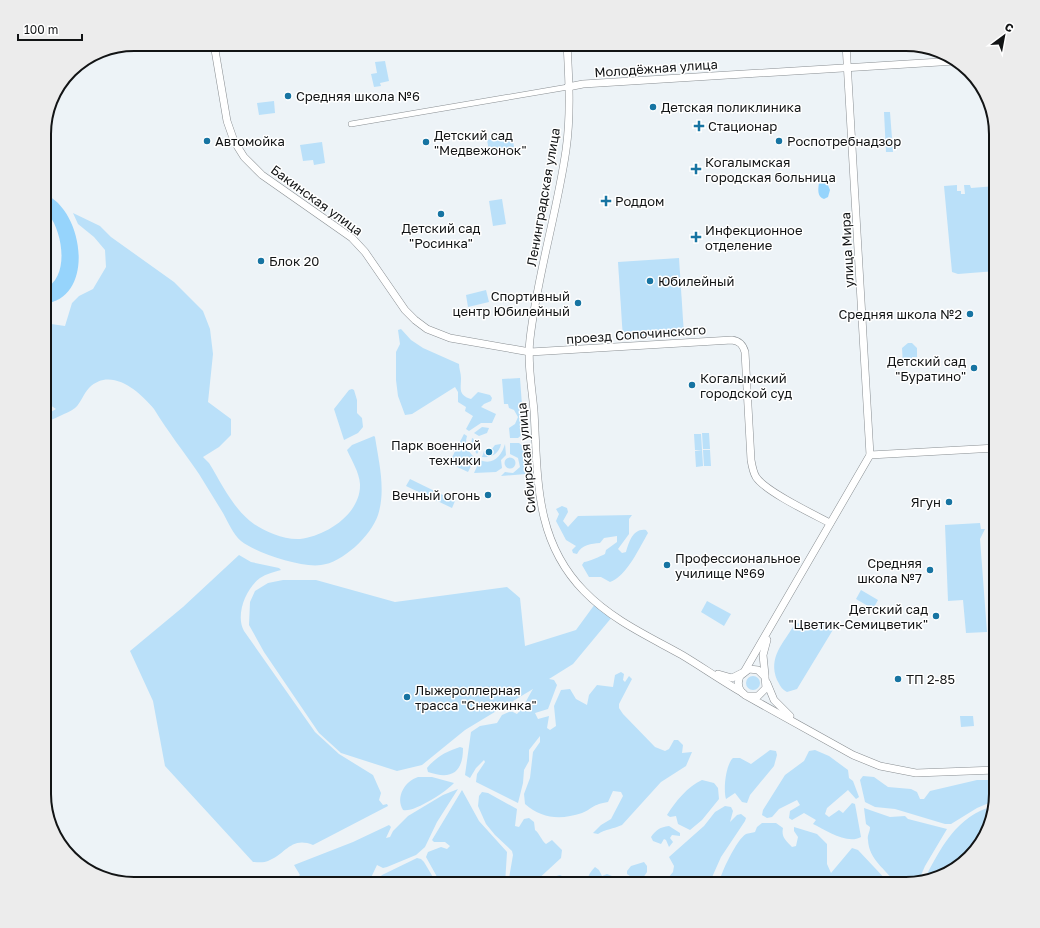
<svg xmlns="http://www.w3.org/2000/svg" width="1040" height="928" viewBox="0 0 1040 928" font-family="'Golos Text',sans-serif">
<style>
.green{fill:#bae0f9}
.water{fill:#96d4fc}
.lines{fill:none;stroke-linecap:round;stroke-linejoin:round}
.street-casing{stroke:#898e92;stroke-width:6}
.secondary-casing{stroke:#898e92;stroke-width:8}
.street{stroke:#fff;stroke-width:5}
.secondary{stroke:#fff;stroke-width:7}
.poi-dot{fill:#1774a2;stroke:#fff;stroke-width:1.5}
.labels{text-anchor:middle;dominant-baseline:central;stroke-width:3;stroke-linejoin:round;paint-order:stroke}
.street-label{font-size:13px;fill:#121415;stroke:#fff}
.poi-label{font-size:13px;fill:#121415;stroke:#fff;text-anchor:start}
.rim{fill:none;stroke:#121415;stroke-width:2}
</style>
<rect width="100%" height="100%" fill="#edf3f7"/>
<g class="green">
<polygon points="385,61 389,81 380,83 381,86 374,87 371,74 377,73 375,62"/>
<polygon points="274,101 275,113 259,115 257,103"/>
<polygon points="884,112 890,112 893,152 886,152"/>
<polygon points="512,135 514,147 489,151 487,140"/>
<polygon points="322,142 325,163 314,165 313,160 303,161 300,145"/>
<polygon points="957,185 957,191 961,191 961,194 965,194 964,185 970,185 971,188 996,186 996,271 958,274 952,272 944,186"/>
<polygon points="502,199 506,224 493,226 489,201"/>
<path d="M73,213l27,13 11,11 63,45 29,29 7,18 3,25 -5,48 23,17v16l-12,12 -16,10 6,6c13,21 24,46 45,61 12,8 30,16 46,15 26,-3 61,-25 60,-55 -1,-12 -8,-23 -13,-34l5,-5 22,-9 1,1c4,26 11,53 3,78 -7,21 -36,48 -57,50 -20,3 -65,-12 -80,-24 -8,-7 -13,-19 -18,-28 -8,-13 -16,-26 -24,-39 -15,-22 -31,-42 -45,-65 -14,-17 -43,-43 -65,-21 -6,6 -8,15 -14,20 -8,6 -22,10 -31,16v-8l12,-7 -12,-8v-78l21,3 7,-23 7,-7 14,-7 13,-22 -1,-17 -11,-13 -16,-13z"/>
<polygon points="679,258 684,335 623,339 618,262"/>
<polygon points="486,290 489,302 468,307 466,295"/>
<path d="M401,329l10,11 12,8 36,16c0,5 2,9 2,14 0,11 -3,17 10,21l7,-7 12,3 2,3 -1,3 -7,3 -3,3 15,7 -4,9h-11l-12,8 -3,-2 7,-13 -8,-5 1,-4 -8,-5v-10l-3,-5 -43,27 -7,1 -7,-19 -2,-16v-28l4,-8 -2,-14z"/>
<polygon points="908,343 912,343 917,348 917,357 912,357 912,364 903,365 902,348"/>
<polygon points="520,378 524,433 518,438 510,438 509,428 515,424 518,417 514,410 509,408 508,404 504,404 502,379"/>
<polygon points="352,389 354,390 357,400 357,413 362,418 363,427 358,433 344,440 334,409 349,390"/>
<polygon points="482,427 489,428 487,433 479,436 474,433"/>
<polygon points="702,433 709,433 710,449 703,449"/>
<path d="M464,434l3,2c-3,10 1,15 8,22l-7,14 -19,-9z"/>
<polygon points="694,434 701,434 702,450 695,450"/>
<polygon points="472,438 477,441 480,449 477,454 471,446"/>
<polygon points="510,443 519,443 524,447 526,474 501,476 505,472 513,473 520,467 518,458 510,454"/>
<path d="M501,444c-2,10 -10,14 -19,13l2,-6 7,-1 4,-5z"/>
<path d="M505,444l1,11 -5,5 1,8 -6,4 -22,1 6,-13c13,6 22,-5 25,-16z"/>
<polygon points="702,450 703,466 696,467 695,451"/>
<polygon points="703,450 710,450 711,466 704,466"/>
<circle cx="510" cy="463" r="5.5"/>
<polygon points="410,479 455,501 452,508 406,486"/>
<path d="M562,506l5,2 1,4 -5,9 5,6 10,-11 54,-1 -3,4v15l-11,15 4,4 4,-1c3,-10 7,-24 20,-22l2,3c-8,14 -22,44 -38,49l-9,-5h-12l-7,-12 2,-3c4,0 17,-6 21,-8l1,-4 11,-8v-6l-13,2 -4,5c-9,1 -18,1 -23,11l-4,-1 -1,-3 4,-4 -10,-6 -10,-19 3,-7 -3,-5z"/>
<polygon points="980,523 981,529 985,529 980,539 987,632 966,633 963,600 948,601 945,525"/>
<polygon points="996,544 996,610 991,562"/>
<path d="M239,555l12,7 28,6 2,2c-7,2 -15,4 -21,8 -14,10 -25,37 -16,53l71,101 24,22 34,21 8,18 -2,7 4,5 4,-1 1,2 -75,39c-22,-9 -27,9 -45,16 -4,2 -11,1 -15,1l-88,-96 -12,-65 -23,-50 53,-44z"/>
<path d="M283,580h33l79,22 112,-15 13,11 5,48 51,-16 19,-26 17,13 -39,47 -24,15 5,1 3,5 -9,24 -13,4 3,6 11,-3 -2,12 3,2 6,-4 -2,-20 7,-16 9,-1 6,10 11,6 2,-10 8,-10 16,2 2,-12 6,-3 3,2 -1,6 2,2 4,-6 3,3 -13,25v4l4,6 32,33 10,4 4,-2 5,-9h4l5,5 -1,8 10,-1 -6,14 -25,16 -39,43c-9,4 -16,4 -24,9l-5,-1 8,-8 10,-6 12,-23 -2,-4 -8,-1 -5,11c-15,2 -16,7 -26,11 -21,7 -40,6 -57,-9l-1,-10 6,-16 3,-26 7,-10v-6l-11,14v11l-5,9 -1,13 -5,20 -42,-21 1,-8 8,-12 -1,-2 -8,8 -6,10 -5,-3 6,-43 9,-6 17,-3 5,-8 9,-4 6,3c7,-7 11,-17 16,-25l-68,41 -43,35 -25,6 -56,-18 -22,-20 -55,-81 -15,-27 1,-23 5,-11 13,-8z"/>
<polygon points="861,590 878,600 873,609 856,599"/>
<polygon points="707,601 731,614 724,626 701,612"/>
<path d="M819,621l15,7 -37,61 -10,3c-6,-3 -7,-7 -10,-12 -9,-23 6,-36 17,-55l3,-2 10,3z"/>
<circle cx="753" cy="683" r="7"/>
<polygon points="960,716 973,716 974,726 961,727"/>
<path d="M460,747l3,1c0,25 -12,32 -35,24l-1,-4c9,-11 20,-17 33,-21z"/>
<path d="M770,750l6,1 1,4 -3,11 -24,29 -3,8 -5,-1 -7,-9 -9,6c-3,-10 0,-35 7,-41h7l11,6z"/>
<path d="M815,750l14,6 19,14 1,8 4,3 6,16 -3,2 -8,-9 -21,18 -2,6 4,3 10,-7 4,3 9,-10 3,1 6,33c-14,8 -35,-7 -48,-13l3,-4 -12,-7 -12,7 -3,-2 1,-7 10,-6 -3,-5 -18,9 -7,8 -5,1 -5,-3 1,-5 22,-35 19,-14 5,-10z"/>
<polygon points="863,776 874,777 888,787 911,789 917,792 920,799 924,799 930,791 977,780 996,780 996,800 977,808 951,824 945,824 895,809 875,807 865,802 860,780"/>
<path d="M418,777h14l22,6c-7,8 -40,30 -51,27 -8,-13 2,-29 15,-33z"/>
<path d="M702,780l12,3 4,5 1,11 -17,21 -12,10 -12,-6 -2,-8 -6,1 -3,-2c8,-13 21,-29 35,-35z"/>
<polygon points="458,789 437,822 425,847 416,855 387,867 383,868 377,865 368,884 290,884 300,875 294,865 353,842 389,825 391,827 386,838 390,837 393,831 408,816 443,795"/>
<polygon points="462,790 479,821 507,852 505,884 441,884 426,857 428,852 441,847 447,849 450,846 445,842 434,842 432,840"/>
<path d="M482,792l6,1 29,16 -2,17 4,1 5,-8 5,-1 5,4 1,8c5,4 6,10 11,14l6,-4 10,10 -1,8 -26,24 -5,2h-22l5,-29 -1,-4 -17,-16 -9,-11 -8,-18 1,-10z"/>
<polygon points="725,806 731,807 733,811 730,822 737,815 741,814 746,818 745,821 721,857 709,884 663,884 673,872 674,866 669,857 704,826 715,812"/>
<path d="M994,806l-5,23 -19,29 -29,19 -17,3c16,-31 33,-65 70,-74z"/>
<path d="M864,808l26,9 15,-1 3,3 39,10 -22,37 -7,16 -22,2c-11,-16 -27,-24 -28,-44 -1,-5 2,-8 2,-13l-4,-3z"/>
<path d="M762,823h14l7,5c-2,9 3,13 9,19l4,-1 2,-9 -4,-6v-4l23,7 10,10v20l4,9 21,-25 6,2 32,34h-171c1,-10 18,-45 27,-50 2,-1 7,-1 9,-2l2,-5z"/>
<path d="M669,826l11,7v3l-8,-1 -2,3 3,4 -4,5 -3,-7 -2,-1 -3,5 -8,-3 -2,-4c5,-7 9,-10 18,-11z"/>
<polygon points="417,858 421,859 424,862 437,884 373,884 382,875"/>
<polygon points="644,862 647,866 647,872 641,881 637,881 627,874 627,871 631,866"/>
<path d="M595,867l4,3 3,6 5,-2 5,2 4,6 4,2h-74l7,-7 7,-2 8,4 2,4c27,-1 11,-2 25,-16z"/>
</g>
<g class="water">
<path d="M823,181l4,2 3,7 -2,7 -4,2c-7,-2 -6,-10 -5,-16z"/>
<path d="M44,194c39,14 53,104 0,110v-15c26,-11 19,-56 5,-74h-5z"/>
</g>
<g class="lines">
<g class="street-casing">
<polyline id="street" points="351,124 568,87"/>
</g>
<g class="secondary-casing">
<g id="secondary">
<path d="M214,44l13,77 7,20 10,16 18,18 90,63 13,14 40,58 10,10 12,9 23,9 80,14 202,-12c8,1 11,5 13,12l6,108c1,6 2,12 5,17 10,15 57,37 74,46"/>
<path d="M567,44c2,35 4,71 -1,106 -9,63 -29,126 -36,189 -3,23 2,49 4,72 4,66 0,129 50,180 28,29 64,45 98,64 20,12 40,26 61,38"/>
<polyline points="568,87 583,84 956,61"/>
<polyline points="870,455 996,448"/>
<polyline points="744,672 870,455 846,44"/>
<polyline points="718,674 732,678 742,673"/>
<polyline points="765,675 763,655 767,640"/>
<polyline points="767,683 774,700 790,716"/>
<path d="M747,696h11l8,-8 -1,-11 -7,-7 -9,-1 -9,7c-3,7 -2,14 5,19l108,60 27,11 36,7 80,-3"/>
</g>
</g>
<use href="#street" class="street"/>
<use href="#secondary" class="secondary"/>
</g>
<g class="poi-dot">
<circle cx="288" cy="96" r="4"/>
<circle cx="653" cy="107" r="4"/>
<path d="M697 120h4v4h4v4h-4v4h-4v-4h-4v-4h4z"/>
<circle cx="207" cy="141" r="4"/>
<circle cx="779" cy="141" r="4"/>
<circle cx="426" cy="142" r="4"/>
<path d="M694 163h4v4h4v4h-4v4h-4v-4h-4v-4h4z"/>
<path d="M604 195h4v4h4v4h-4v4h-4v-4h-4v-4h4z"/>
<circle cx="441" cy="214" r="4"/>
<path d="M694 231h4v4h4v4h-4v4h-4v-4h-4v-4h4z"/>
<circle cx="261" cy="261" r="4"/>
<circle cx="650" cy="281" r="4"/>
<circle cx="578" cy="303" r="4"/>
<circle cx="970" cy="314" r="4"/>
<circle cx="974" cy="368" r="4"/>
<circle cx="692" cy="385" r="4"/>
<circle cx="489" cy="452" r="4"/>
<circle cx="488" cy="495" r="4"/>
<circle cx="949" cy="502" r="4"/>
<circle cx="667" cy="565" r="4"/>
<circle cx="930" cy="570" r="4"/>
<circle cx="936" cy="616" r="4"/>
<circle cx="898" cy="679" r="4"/>
<circle cx="407" cy="697" r="4"/>
</g>
<g class="labels">
<g class="street-label">
<text transform="translate(656 68) rotate(-4)">Молодёжная улица</text>
<text transform="translate(543 197) rotate(-80)">Ленинградская улица</text>
<text transform="translate(317 200) rotate(36)">Бакинская улица</text>
<text transform="translate(847 250) rotate(-93)">улица Мира</text>
<text transform="translate(636 334) rotate(-4)">проезд Сопочинского</text>
<text transform="translate(526 458) rotate(-95)">Сибирская улица</text>
</g>
<g class="poi-label">
<text x="296" y="96">Средняя школа №6</text>
<text x="661" y="107">Детская поликлиника</text>
<text x="708" y="126">Стационар</text>
<text x="434" y="135">Детский сад<tspan x="434" dy="15">"Медвежонок"</tspan></text>
<text x="215" y="141">Автомойка</text>
<text x="787" y="141">Роспотребнадзор</text>
<text x="705" y="162">Когалымская<tspan x="705" dy="15">городская больница</tspan></text>
<text x="615" y="201">Роддом</text>
<text x="441" y="228" text-anchor="middle">Детский сад<tspan x="441" dy="15">"Росинка"</tspan></text>
<text x="705" y="230">Инфекционное<tspan x="705" dy="15">отделение</tspan></text>
<text x="269" y="261">Блок 20</text>
<text x="658" y="281">Юбилейный</text>
<text x="570" y="296" text-anchor="end">Спортивный<tspan x="570" dy="15">центр Юбилейный</tspan></text>
<text x="962" y="314" text-anchor="end">Средняя школа №2</text>
<text x="966" y="361" text-anchor="end">Детский сад<tspan x="966" dy="15">"Буратино"</tspan></text>
<text x="700" y="378">Когалымский<tspan x="700" dy="15">городской суд</tspan></text>
<text x="481" y="445" text-anchor="end">Парк военной<tspan x="481" dy="15">техники</tspan></text>
<text x="480" y="495" text-anchor="end">Вечный огонь</text>
<text x="941" y="502" text-anchor="end">Ягун</text>
<text x="675" y="558">Профессиональное<tspan x="675" dy="15">училище №69</tspan></text>
<text x="922" y="563" text-anchor="end">Средняя<tspan x="922" dy="15">школа №7</tspan></text>
<text x="928" y="609" text-anchor="end">Детский сад<tspan x="928" dy="15">"Цветик-Семицветик"</tspan></text>
<text x="906" y="679">ТП 2-85</text>
<text x="415" y="690">Лыжероллерная<tspan x="415" dy="15">трасса "Снежинка"</tspan></text>
</g>
</g>
<path d="M0 0H1040V928H0ZM134 51H906A83 83 0 0 1 989 134V794A83 83 0 0 1 906 877H134A83 83 0 0 1 51 794V134A83 83 0 0 1 134 51Z" fill="#ececec" fill-rule="evenodd"/>
<path class="rim" d="M134 51H906A83 83 0 0 1 989 134V794A83 83 0 0 1 906 877H134A83 83 0 0 1 51 794V134A83 83 0 0 1 134 51Z"/>
<g transform="translate(1004 36) rotate(32)" stroke="#ffffff" stroke-width="3" paint-order="stroke">
<path d="M0-3L7 15L0 10L-7 15Z" fill="#121415"/>
<text y="-6" font-size="11" font-weight="bold" text-anchor="middle" fill="#121415">С</text>
</g>
<path d="M18 34v6h64v-6" fill="none" stroke="#121415" stroke-width="2"/>
<text x="24" y="34" font-size="12" fill="#121415" stroke="#ffffff" stroke-width="3" paint-order="stroke">100 m</text>
</svg>
